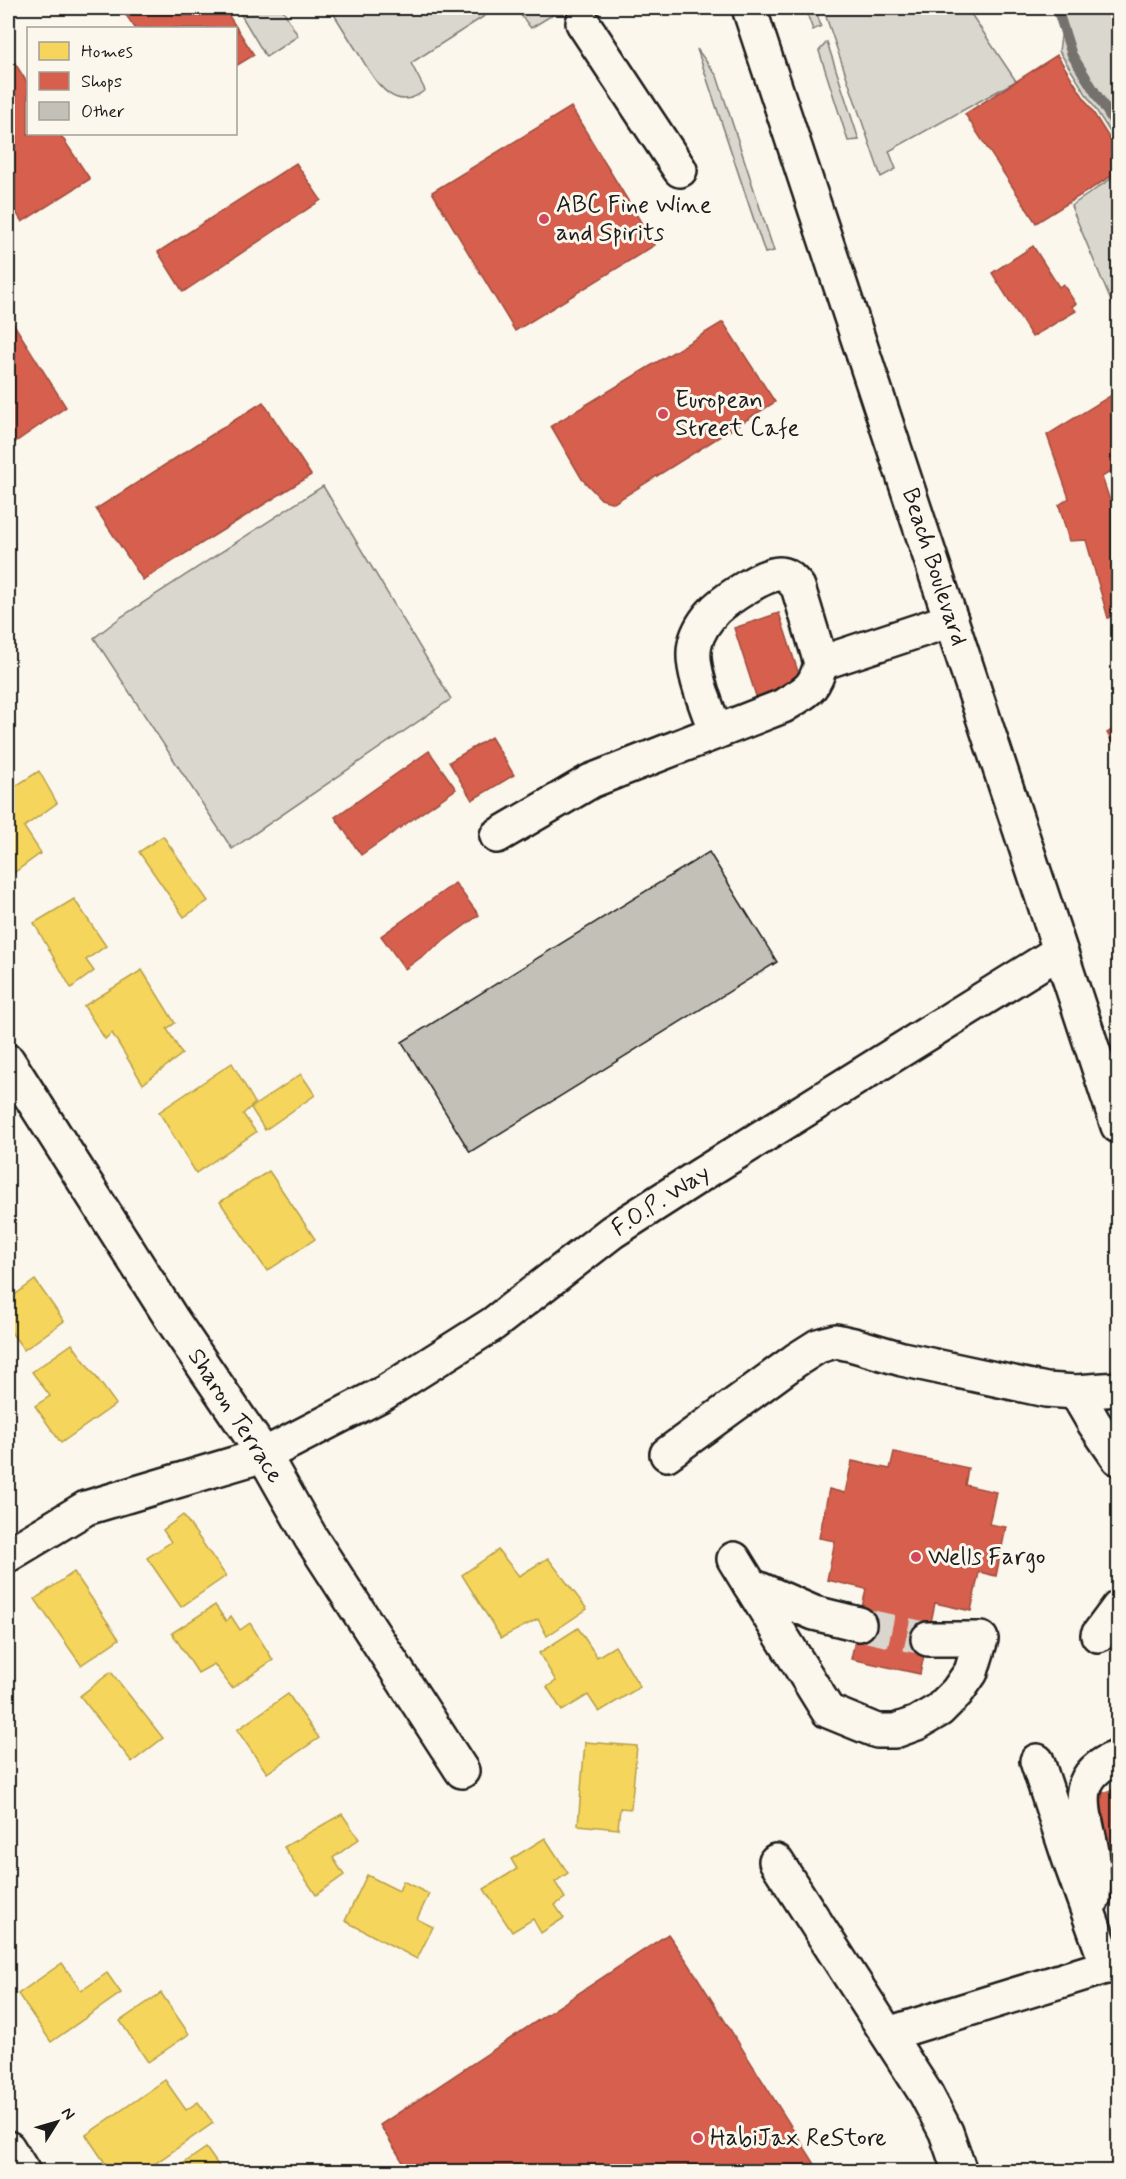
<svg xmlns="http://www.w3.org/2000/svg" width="1126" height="2179" viewBox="0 0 1126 2179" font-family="Mynerve,sans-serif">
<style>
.green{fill:#dad7ce;stroke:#7b7a75;stroke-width:1.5}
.homes{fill:#f6d55c;stroke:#b59e49;stroke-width:1.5}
.shops{fill:#d6604d;stroke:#9e4c3e;stroke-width:1.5}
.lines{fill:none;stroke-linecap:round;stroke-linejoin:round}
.stream{stroke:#74726e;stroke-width:10}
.building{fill:#c3c0b8;stroke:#1c1c1c;stroke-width:1.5}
.minor-tunnel{stroke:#dad6cd;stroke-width:33;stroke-dasharray:33 16;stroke-linecap:butt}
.minor-casing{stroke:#1c1c1c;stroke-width:38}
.highway-casing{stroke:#1c1c1c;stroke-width:38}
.minor{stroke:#fbf7ec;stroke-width:33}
.highway{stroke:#fbf7ec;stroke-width:33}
.poi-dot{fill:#d1495b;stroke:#fbf7ec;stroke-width:2}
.labels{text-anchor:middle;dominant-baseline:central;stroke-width:6;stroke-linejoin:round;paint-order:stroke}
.poi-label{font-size:24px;fill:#1c1c1c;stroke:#fbf7ec;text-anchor:start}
.street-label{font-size:24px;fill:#1c1c1c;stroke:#fbf7ec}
</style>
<rect width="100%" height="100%" fill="#fbf7ec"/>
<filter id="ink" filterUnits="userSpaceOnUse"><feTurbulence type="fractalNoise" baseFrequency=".0167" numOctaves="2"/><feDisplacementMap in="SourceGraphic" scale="12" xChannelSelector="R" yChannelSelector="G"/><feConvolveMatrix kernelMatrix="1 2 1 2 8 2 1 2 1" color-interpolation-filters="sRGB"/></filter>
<g filter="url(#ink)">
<g class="green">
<polygon points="237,8 282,8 298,36 266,57"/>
<path d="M330,8h167l-86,55 14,27c-33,28 -53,-15 -68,-39 -9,-14 -18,-29 -27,-43z"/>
<polygon points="515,8 564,8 531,28"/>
<polygon points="805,8 815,8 821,26 813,30"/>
<polygon points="823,8 967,8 1016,81 889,151 896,169 881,177"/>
<polygon points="1065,8 1118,8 1118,145 1059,51"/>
<polygon points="827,42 859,140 848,141 819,51"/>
<polygon points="697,49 717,76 774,251 765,253"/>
<polygon points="1118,174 1118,318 1071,206"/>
<polygon points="323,486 451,699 232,849 94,638 121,617"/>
</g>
<g class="homes">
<polygon points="39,771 57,803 24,827 41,853 8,877 8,791"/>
<polygon points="163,836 208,901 184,917 139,852"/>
<polygon points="74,899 106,946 86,960 94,971 71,988 34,923"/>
<polygon points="142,970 175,1023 167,1029 182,1054 143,1084 112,1033 105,1039 84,1006"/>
<polygon points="232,1063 255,1103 243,1114 256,1132 196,1173 159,1112"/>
<polygon points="301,1074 315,1095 265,1130 251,1108"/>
<polygon points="269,1171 315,1239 267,1271 220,1202"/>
<polygon points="35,1280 64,1321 24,1350 8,1328 8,1300"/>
<polygon points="72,1344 116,1404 61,1443 35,1406 50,1396 32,1372"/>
<polygon points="183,1515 226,1576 181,1607 147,1558 171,1542 163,1530"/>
<polygon points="498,1550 519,1576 548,1558 587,1609 547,1636 538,1619 501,1638 462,1575"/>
<polygon points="74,1572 119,1639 81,1665 35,1599"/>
<polygon points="215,1605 226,1621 231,1616 240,1630 250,1623 273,1660 232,1688 214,1664 198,1673 172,1633"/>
<polygon points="578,1628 597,1657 615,1646 640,1687 599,1712 588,1695 562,1711 547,1687 556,1681 539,1653"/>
<polygon points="111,1672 163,1738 132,1762 80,1696"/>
<polygon points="288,1694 319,1738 267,1773 237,1730"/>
<polygon points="585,1742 637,1746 631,1809 620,1808 618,1829 578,1825"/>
<polygon points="342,1814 359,1839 333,1858 344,1875 316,1895 284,1847"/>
<polygon points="545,1838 568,1873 555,1882 565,1898 555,1905 564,1918 541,1933 533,1919 512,1932 484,1889 517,1869 511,1859"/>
<polygon points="367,1875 399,1891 403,1881 429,1894 417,1919 433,1927 417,1959 345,1921"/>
<polygon points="62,1963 81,1991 107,1973 121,1993 51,2042 18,1994"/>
<polygon points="161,1993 189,2034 148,2062 120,2021"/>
<polygon points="165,2080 186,2110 198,2102 213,2123 143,2172 111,2172 86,2135"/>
<polygon points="206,2148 223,2172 171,2172"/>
</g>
<g class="shops">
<polygon points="121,8 224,8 254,55 236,66 236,28 135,28"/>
<polygon points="8,52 28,84 28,134 60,134 90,179 22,222 8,199"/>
<polygon points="1057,55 1118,152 1118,172 1036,223 965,114"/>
<polygon points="571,107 655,245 515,331 432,192"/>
<polygon points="296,163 321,200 183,292 158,252"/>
<polygon points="1033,246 1059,287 1063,284 1076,304 1072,306 1076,311 1032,337 992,273"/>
<polygon points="8,315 66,407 8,447"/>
<polygon points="723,322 775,402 614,503 601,499 582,479 551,426"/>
<polygon points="1118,391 1118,467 1102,477 1118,524 1118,612 1108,618 1086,540 1069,541 1059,505 1069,498 1047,435"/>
<polygon points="263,402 311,475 143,580 96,509"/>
<polygon points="779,613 803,687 758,702 734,628"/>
<polygon points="1118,726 1118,752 1107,733"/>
<polygon points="491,737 514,775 472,800 449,762"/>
<polygon points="429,751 456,789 361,855 335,817"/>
<polygon points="455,883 479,915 405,969 381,936"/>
<polygon points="894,1452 968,1468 965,1485 996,1492 989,1524 1006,1527 996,1576 979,1572 971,1611 935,1603 920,1674 851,1659 866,1589 827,1580 835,1541 819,1538 829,1489 845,1493 852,1461 890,1469"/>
<polygon points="1118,1788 1118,1891 1091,1810 1101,1807 1097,1795"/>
<polygon points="668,1934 689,1964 818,2169 835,2167 838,2172 409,2172 380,2125"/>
</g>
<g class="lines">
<polyline class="stream" points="1057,8 1072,55 1118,129"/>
</g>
<polygon class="building" points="709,852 777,962 470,1152 402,1042"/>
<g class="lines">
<polyline class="minor-tunnel" points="859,1624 928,1639"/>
<g class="minor-casing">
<g id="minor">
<polyline points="583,23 680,170"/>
<path d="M716,732c-8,-22 -27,-65 -21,-88 3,-13 12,-26 21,-35 11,-10 50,-37 64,-35 8,1 13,7 18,13l23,76"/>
<path d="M497,836l94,-55 192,-75c23,-15 31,-15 38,-43l130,-43"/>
<polyline points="8,1061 173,1321 264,1455 311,1538 462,1771"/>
<polyline points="1076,1392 1094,1423 1118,1458"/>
<polyline points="667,1454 796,1360 818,1346 836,1341 854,1345 902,1359 1046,1390 1076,1392 1118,1389"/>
<polyline points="8,1555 86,1508 264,1455 384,1393 493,1324 612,1232 699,1176 1060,951"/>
<polyline points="734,1559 750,1585 814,1613 859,1624"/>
<polyline points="750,1585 828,1711 877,1731 895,1731 917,1723 939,1710 957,1692 971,1672 981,1639 928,1639"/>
<polyline points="1098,1635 1118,1608"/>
<polyline points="1037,1761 1071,1864 1108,1967"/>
<polyline points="776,1861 926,2094 946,2132 960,2172"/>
<path d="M1093,1899c1,-16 1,-32 -1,-47 -7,-41 -25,-76 26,-95"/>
<polyline points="888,2034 1118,1963"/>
<polyline points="8,2148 23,2172"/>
</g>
</g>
<g class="highway-casing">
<polyline id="highway" points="749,8 1118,1126"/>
</g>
<use href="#minor" class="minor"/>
<use href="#highway" class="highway"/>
</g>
</g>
<g class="poi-dot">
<circle cx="544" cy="219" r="6"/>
<circle cx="663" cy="414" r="6"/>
<circle cx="916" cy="1557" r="6"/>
<circle cx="698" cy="2138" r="6"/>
</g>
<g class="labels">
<g class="poi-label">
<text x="556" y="205">ABC Fine Wine<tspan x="556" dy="28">and Spirits</tspan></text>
<text x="675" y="400">European<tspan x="675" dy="28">Street Cafe</tspan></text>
<text x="928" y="1557">Wells Fargo</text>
<text x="710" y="2138">HabiJax ReStore</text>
</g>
<g class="street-label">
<text transform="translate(934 567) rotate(72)">Beach Boulevard</text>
<text transform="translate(661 1201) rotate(-33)">F.O.P. Way</text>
<text transform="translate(235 1416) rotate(57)">Sharon Terrace</text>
</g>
</g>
<rect width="1126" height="2179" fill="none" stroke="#fbf7ec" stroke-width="30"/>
<rect x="15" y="15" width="1096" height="2149" fill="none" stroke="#1c1c1c" stroke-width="2" filter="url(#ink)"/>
<rect x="27" y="27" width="210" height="108" fill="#fbf7ec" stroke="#a29f99" stroke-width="1.5"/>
<rect x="39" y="42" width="30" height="18" fill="#f6d55c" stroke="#a29f99" stroke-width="1.5"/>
<text x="81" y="57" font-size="18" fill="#1c1c1c">Homes</text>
<rect x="39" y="72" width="30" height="18" fill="#d6604d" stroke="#a29f99" stroke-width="1.5"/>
<text x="81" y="87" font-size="18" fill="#1c1c1c">Shops</text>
<rect x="39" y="102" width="30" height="18" fill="#c3c0b8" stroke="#a29f99" stroke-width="1.5"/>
<text x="81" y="117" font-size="18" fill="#1c1c1c">Other</text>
<g transform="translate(57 2122) rotate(53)" stroke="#fbf7ec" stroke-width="4.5" paint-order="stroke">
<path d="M0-4.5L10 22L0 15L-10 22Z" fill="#1c1c1c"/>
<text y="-9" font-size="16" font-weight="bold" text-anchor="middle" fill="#1c1c1c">N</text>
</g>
</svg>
